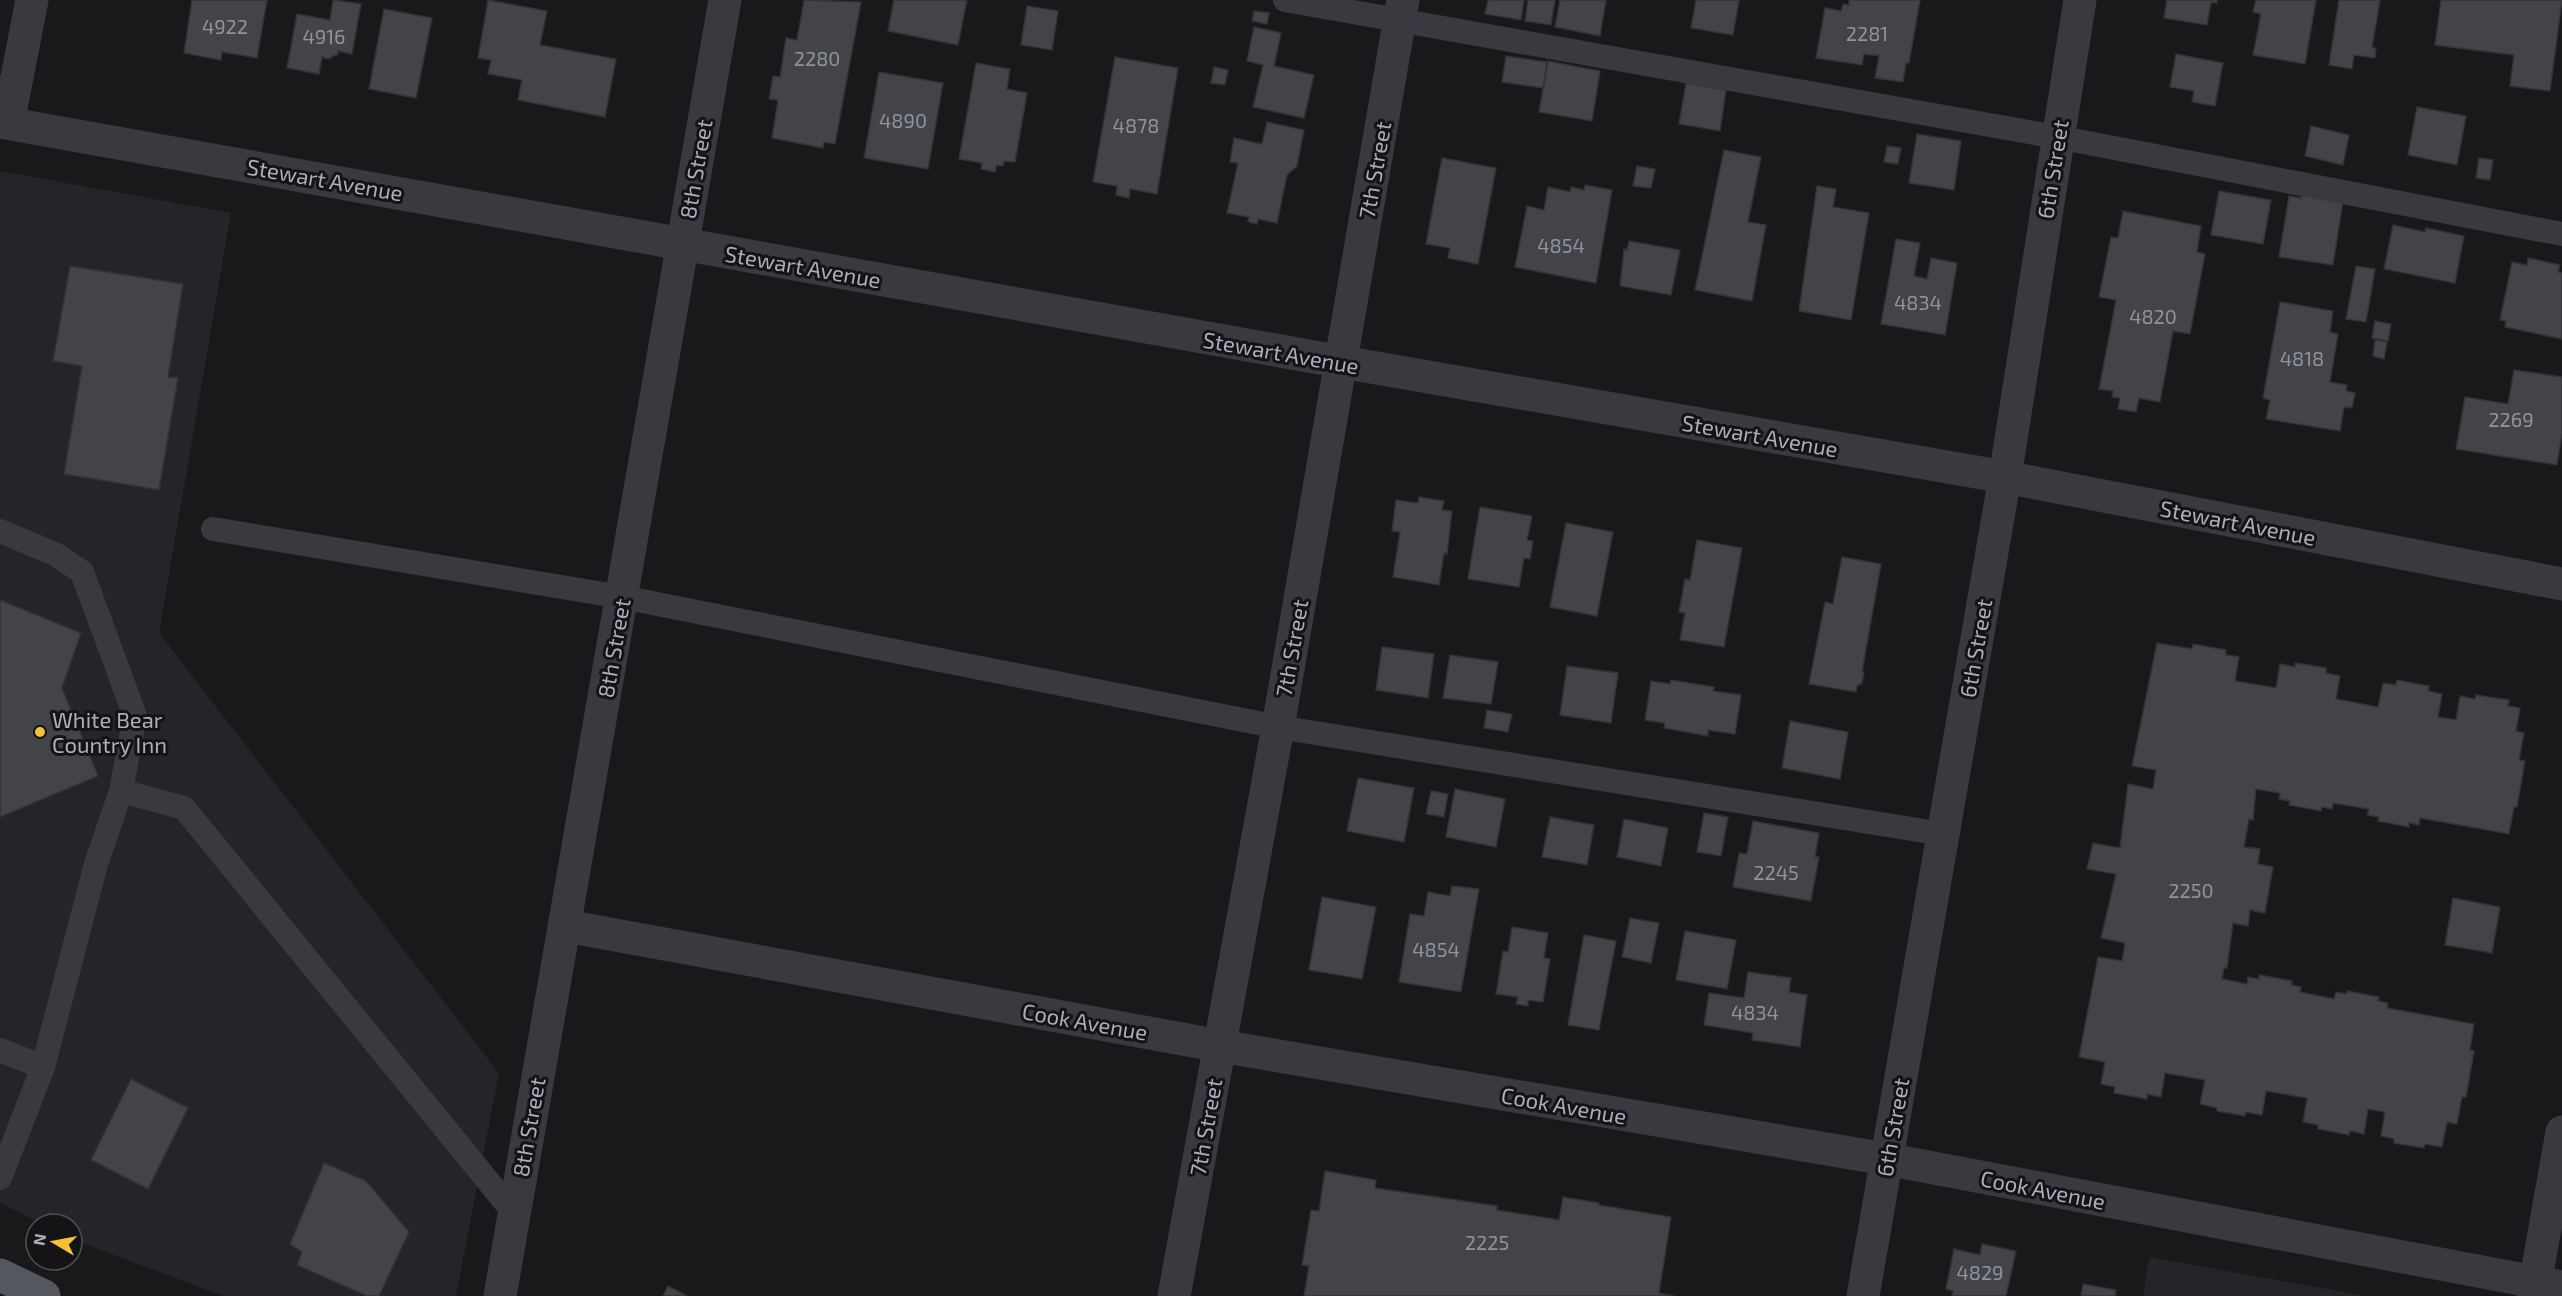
<svg xmlns="http://www.w3.org/2000/svg" width="2562" height="1296" viewBox="0 0 2562 1296" font-family="'Exo 2',sans-serif">
<style>
.built{fill:#252428}
.building{fill:#434448;stroke:#333237;stroke-width:1.5}
.lines{fill:none;stroke-linecap:round;stroke-linejoin:round}
.lane{stroke:#393a40;stroke-width:24}
.street{stroke:#393a40;stroke-width:33}
.primary{stroke:#55575f;stroke-width:33}
.poi-dot{fill:#f6c136;stroke:#141316;stroke-width:2}
.labels{text-anchor:middle;dominant-baseline:central;stroke-width:6;stroke-linejoin:round;paint-order:stroke}
.number-label{font-size:20px;fill:#91949e}
.street-label{font-size:22px;fill:#abafbb;stroke:#141316}
.poi-label{font-size:22px;fill:#abafbb;stroke:#141316;text-anchor:start}
</style>
<rect width="100%" height="100%" fill="#19191b"/>
<g class="built">
<polygon points="0,171 231,213 159,633 499,1073 456,1296 223,1296 77,1241 72,1238 72,1224 43,1224 0,1203"/>
<polygon points="2149,1257 2366,1296 2143,1296"/>
</g>
<g class="building">
<polygon points="192,0 267,0 257,58 222,52 221,60 184,53"/>
<polygon points="333,0 361,4 352,54 338,51 338,54 328,59 322,57 319,74 287,68 297,14 330,20"/>
<polygon points="488,0 547,11 540,45 616,59 605,117 518,100 522,80 488,74 491,60 478,58"/>
<polygon points="804,0 861,2 835,144 824,142 823,148 772,138 778,100 769,99 773,76 780,77 786,38 797,40"/>
<polygon points="894,0 967,0 958,45 888,31"/>
<polygon points="1488,0 1524,0 1521,20 1485,14"/>
<polygon points="1528,0 1555,0 1551,25 1525,21"/>
<polygon points="1560,0 1606,0 1600,36 1555,27"/>
<polygon points="1696,0 1739,0 1733,35 1691,28"/>
<polygon points="1849,0 1920,0 1909,63 1906,63 1903,82 1875,78 1879,56 1864,54 1862,65 1816,58 1825,8 1841,11 1843,4 1849,5"/>
<polygon points="2167,0 2217,0 2217,3 2211,2 2207,25 2164,18"/>
<polygon points="2256,0 2316,0 2305,64 2253,55 2261,14 2253,12"/>
<polygon points="2339,0 2380,0 2372,48 2376,48 2375,58 2354,55 2352,69 2329,65"/>
<polygon points="2441,0 2562,0 2550,91 2510,86 2514,55 2435,45"/>
<polygon points="1027,6 1058,11 1052,50 1021,45"/>
<polygon points="384,9 432,18 416,98 369,89"/>
<polygon points="1254,11 1269,13 1267,24 1252,21"/>
<polygon points="1254,27 1281,33 1274,66 1314,75 1304,118 1253,107 1263,65 1247,61"/>
<polygon points="2176,54 2223,63 2215,106 2192,102 2194,91 2170,87"/>
<polygon points="1506,56 1547,62 1543,88 1502,82"/>
<polygon points="1115,57 1178,68 1157,194 1130,189 1129,198 1116,195 1117,186 1093,182"/>
<polygon points="1548,61 1600,71 1592,121 1539,112"/>
<polygon points="976,63 1010,69 1007,89 1027,93 1015,162 1004,161 1003,166 997,165 995,172 981,169 982,163 959,159"/>
<polygon points="1214,67 1228,70 1225,85 1211,83"/>
<polygon points="879,72 943,83 928,169 864,158"/>
<polygon points="1686,83 1726,90 1720,131 1679,124"/>
<polygon points="2417,107 2466,116 2457,165 2408,155"/>
<polygon points="1267,122 1304,130 1297,166 1287,175 1277,223 1258,219 1257,224 1248,222 1249,217 1227,213 1238,163 1230,162 1234,138 1262,144"/>
<polygon points="2311,126 2349,135 2343,165 2305,156"/>
<polygon points="1917,134 1961,141 1954,190 1909,183"/>
<polygon points="1887,146 1901,148 1898,164 1884,162"/>
<polygon points="1724,150 1761,157 1748,222 1766,225 1752,301 1695,290"/>
<polygon points="1442,158 1496,168 1478,264 1448,258 1450,248 1426,244"/>
<polygon points="2479,158 2493,160 2490,180 2476,178"/>
<polygon points="1637,166 1655,169 1651,188 1633,186"/>
<polygon points="1585,185 1612,190 1596,283 1515,267 1527,206 1544,210 1548,187 1570,192 1571,187 1584,190"/>
<polygon points="1817,186 1836,189 1833,207 1869,213 1851,320 1799,311"/>
<polygon points="2219,191 2271,200 2263,244 2211,235"/>
<polygon points="2301,195 2343,201 2333,265 2279,257 2289,196 2301,198"/>
<polygon points="2123,211 2201,226 2197,252 2205,254 2190,334 2173,331 2160,402 2139,398 2136,412 2118,409 2120,398 2112,397 2113,391 2099,389 2116,300 2099,297 2111,237 2118,238"/>
<polygon points="2393,225 2425,232 2426,228 2464,236 2455,283 2384,269"/>
<polygon points="1896,239 1920,243 1914,276 1927,279 1931,258 1957,263 1945,335 1881,324"/>
<polygon points="1629,241 1680,250 1671,295 1620,286 1624,249 1627,250"/>
<polygon points="2528,258 2560,265 2558,272 2562,273 2562,339 2505,327 2506,321 2500,320 2512,262 2527,265"/>
<polygon points="70,266 183,284 168,377 178,378 159,490 64,474 82,366 53,361"/>
<polygon points="2356,266 2375,269 2366,322 2346,319"/>
<polygon points="2280,302 2333,311 2330,332 2338,334 2330,382 2347,385 2346,391 2355,393 2352,408 2344,407 2340,431 2266,419 2270,400 2263,398"/>
<polygon points="2375,321 2391,324 2388,341 2372,338"/>
<polygon points="2375,340 2387,342 2384,359 2373,356"/>
<polygon points="2514,370 2562,377 2562,433 2557,465 2456,449 2465,397 2508,404"/>
<polygon points="1419,497 1444,501 1442,510 1452,511 1447,554 1444,553 1439,585 1393,577 1400,532 1392,531 1396,500 1418,503"/>
<polygon points="1480,507 1532,516 1527,540 1533,541 1530,559 1524,558 1519,587 1468,579"/>
<polygon points="1566,523 1613,532 1597,616 1550,607"/>
<polygon points="1697,540 1742,548 1724,647 1680,640 1685,613 1679,612 1685,579 1690,580"/>
<polygon points="1842,557 1881,564 1862,672 1864,672 1862,683 1857,686 1856,692 1809,684 1825,602 1833,604"/>
<polygon points="0,600 81,633 62,688 98,776 0,817"/>
<polygon points="2157,643 2192,649 2193,644 2226,650 2226,655 2239,657 2235,681 2276,688 2280,664 2295,667 2295,663 2326,668 2326,673 2340,676 2336,699 2378,707 2383,683 2396,685 2397,680 2429,686 2428,691 2442,694 2438,717 2456,720 2460,696 2475,699 2476,695 2509,700 2508,706 2520,708 2516,731 2524,733 2519,760 2525,761 2517,807 2514,807 2509,834 2420,818 2419,825 2409,823 2409,827 2378,821 2379,817 2367,815 2369,809 2333,803 2332,809 2322,807 2321,811 2289,805 2290,801 2279,799 2280,793 2256,789 2253,820 2249,819 2244,847 2260,849 2258,864 2273,867 2265,913 2250,910 2248,926 2233,923 2227,968 2224,968 2222,979 2247,984 2248,977 2259,979 2259,975 2292,981 2291,985 2301,987 2300,992 2334,999 2336,992 2347,994 2347,991 2379,997 2378,1001 2388,1003 2387,1008 2474,1024 2470,1050 2474,1051 2466,1097 2462,1097 2457,1124 2447,1122 2442,1147 2425,1144 2424,1148 2394,1143 2394,1139 2381,1136 2385,1112 2368,1109 2364,1134 2350,1131 2349,1135 2318,1129 2318,1125 2303,1122 2307,1098 2266,1091 2262,1115 2246,1112 2245,1116 2217,1111 2217,1108 2200,1104 2205,1080 2165,1073 2161,1097 2147,1094 2147,1099 2114,1093 2115,1087 2101,1084 2105,1062 2079,1057 2098,957 2122,961 2125,943 2101,938 2116,874 2087,869 2093,843 2120,848 2128,784 2153,789 2156,770 2132,766"/>
<polygon points="1382,647 1434,654 1428,698 1376,690"/>
<polygon points="1450,655 1498,662 1491,704 1443,698"/>
<polygon points="1567,666 1618,673 1611,723 1560,715"/>
<polygon points="1671,680 1714,687 1713,691 1741,695 1735,734 1708,730 1708,736 1664,728 1665,723 1645,720 1651,681 1670,684"/>
<polygon points="1487,710 1512,714 1508,732 1484,728"/>
<polygon points="1790,721 1848,732 1840,779 1782,768"/>
<polygon points="1358,778 1414,788 1404,842 1347,831"/>
<polygon points="1455,789 1505,799 1496,847 1446,837"/>
<polygon points="1431,791 1448,794 1444,817 1426,814"/>
<polygon points="1704,813 1728,817 1721,856 1697,852"/>
<polygon points="1550,817 1594,825 1587,865 1542,857"/>
<polygon points="1624,819 1668,828 1661,866 1617,857"/>
<polygon points="1753,821 1819,833 1815,857 1819,857 1811,901 1733,887 1739,853 1747,854"/>
<polygon points="1452,886 1479,889 1461,992 1399,982 1410,914 1424,916 1428,892 1450,896"/>
<polygon points="1322,897 1376,907 1362,979 1309,970"/>
<polygon points="2453,898 2500,907 2492,953 2445,945"/>
<polygon points="1630,918 1659,923 1651,963 1622,957"/>
<polygon points="1512,927 1548,933 1544,958 1550,959 1543,1002 1528,1000 1528,1006 1516,1004 1518,997 1496,994 1503,951 1508,952"/>
<polygon points="1685,931 1736,940 1727,989 1676,980"/>
<polygon points="1584,935 1616,941 1599,1030 1568,1025"/>
<polygon points="1748,972 1791,978 1789,992 1807,995 1800,1047 1752,1040 1753,1033 1704,1025 1709,993 1744,998"/>
<polygon points="131,1079 188,1108 148,1189 91,1160"/>
<polygon points="324,1163 366,1181 409,1232 379,1296 367,1296 297,1265 302,1252 290,1244"/>
<polygon points="1325,1171 1376,1180 1375,1188 1497,1206 1497,1210 1559,1220 1563,1197 1599,1203 1599,1205 1671,1217 1659,1293 1674,1296 1304,1296 1309,1266 1302,1265 1311,1210 1319,1211"/>
<polygon points="1982,1244 2016,1251 2006,1296 1952,1296 1953,1291 1946,1289 1954,1249 1980,1255"/>
<polygon points="2083,1284 2116,1290 2115,1296 2081,1296"/>
<polygon points="668,1286 687,1296 663,1296"/>
</g>
<g class="lines">
<g class="lane">
<polyline points="1285,0 2057,137 2562,234"/>
<polyline points="213,529 622,597 1278,727 1943,834"/>
<polyline points="0,531 55,554 82,572 135,716 121,791 96,864 43,1067 0,1178"/>
<polyline points="121,791 184,808 514,1213"/>
<polyline points="0,1050 43,1067"/>
</g>
<g class="street">
<polyline points="0,122 1342,362 2005,477 2562,584"/>
<polyline points="8,123 32,0"/>
<polyline points="566,926 1220,1046 1886,1159 2562,1287"/>
<polyline points="500,1296 725,0"/>
<polyline points="1174,1296 1278,727 1403,0"/>
<polyline points="1863,1296 2005,477 2080,0"/>
<polyline points="2533,1296 2562,1132"/>
</g>
<polyline class="primary" points="0,1275 44,1296"/>
</g>
<circle class="poi-dot" cx="40" cy="732" r="6"/>
<g class="labels">
<g class="number-label">
<text x="225" y="26">4922</text>
<text x="1867" y="33">2281</text>
<text x="324" y="36">4916</text>
<text x="817" y="58">2280</text>
<text x="903" y="120">4890</text>
<text x="1136" y="125">4878</text>
<text x="1561" y="245">4854</text>
<text x="1918" y="302">4834</text>
<text x="2153" y="316">4820</text>
<text x="2302" y="358">4818</text>
<text x="2511" y="419">2269</text>
<text x="1776" y="872">2245</text>
<text x="2191" y="890">2250</text>
<text x="1436" y="949">4854</text>
<text x="1755" y="1012">4834</text>
<text x="1487" y="1242">2225</text>
<text x="1980" y="1272">4829</text>
</g>
<g class="street-label">
<text transform="translate(695 169) rotate(-80)">8th Street</text>
<text transform="translate(2052 169) rotate(-81)">6th Street</text>
<text transform="translate(1374 170) rotate(-80)">7th Street</text>
<text transform="translate(325 179) rotate(10)">Stewart Avenue</text>
<text transform="translate(803 266) rotate(10)">Stewart Avenue</text>
<text transform="translate(1281 352) rotate(10)">Stewart Avenue</text>
<text transform="translate(1760 435) rotate(10)">Stewart Avenue</text>
<text transform="translate(2238 522) rotate(11)">Stewart Avenue</text>
<text transform="translate(613 648) rotate(-80)">8th Street</text>
<text transform="translate(1291 648) rotate(-80)">7th Street</text>
<text transform="translate(1975 648) rotate(-80)">6th Street</text>
<text transform="translate(1085 1021) rotate(10)">Cook Avenue</text>
<text transform="translate(1564 1105) rotate(10)">Cook Avenue</text>
<text transform="translate(528 1127) rotate(-80)">8th Street</text>
<text transform="translate(1205 1127) rotate(-80)">7th Street</text>
<text transform="translate(1892 1127) rotate(-80)">6th Street</text>
<text transform="translate(2043 1189) rotate(11)">Cook Avenue</text>
</g>
<g class="poi-label">
<text x="52" y="719">White Bear<tspan x="52" dy="25">Country Inn</tspan></text>
</g>
</g>
<g transform="translate(54 1242) rotate(280)"><circle r="28" fill="#141316" stroke="#505158" stroke-width="1.5"/>
<path d="M0-4.5L10 22L0 15L-10 22Z" fill="#f6c136"/>
<text y="-9" font-size="16" font-weight="bold" text-anchor="middle" fill="#abafbb">N</text>
</g>
</svg>
